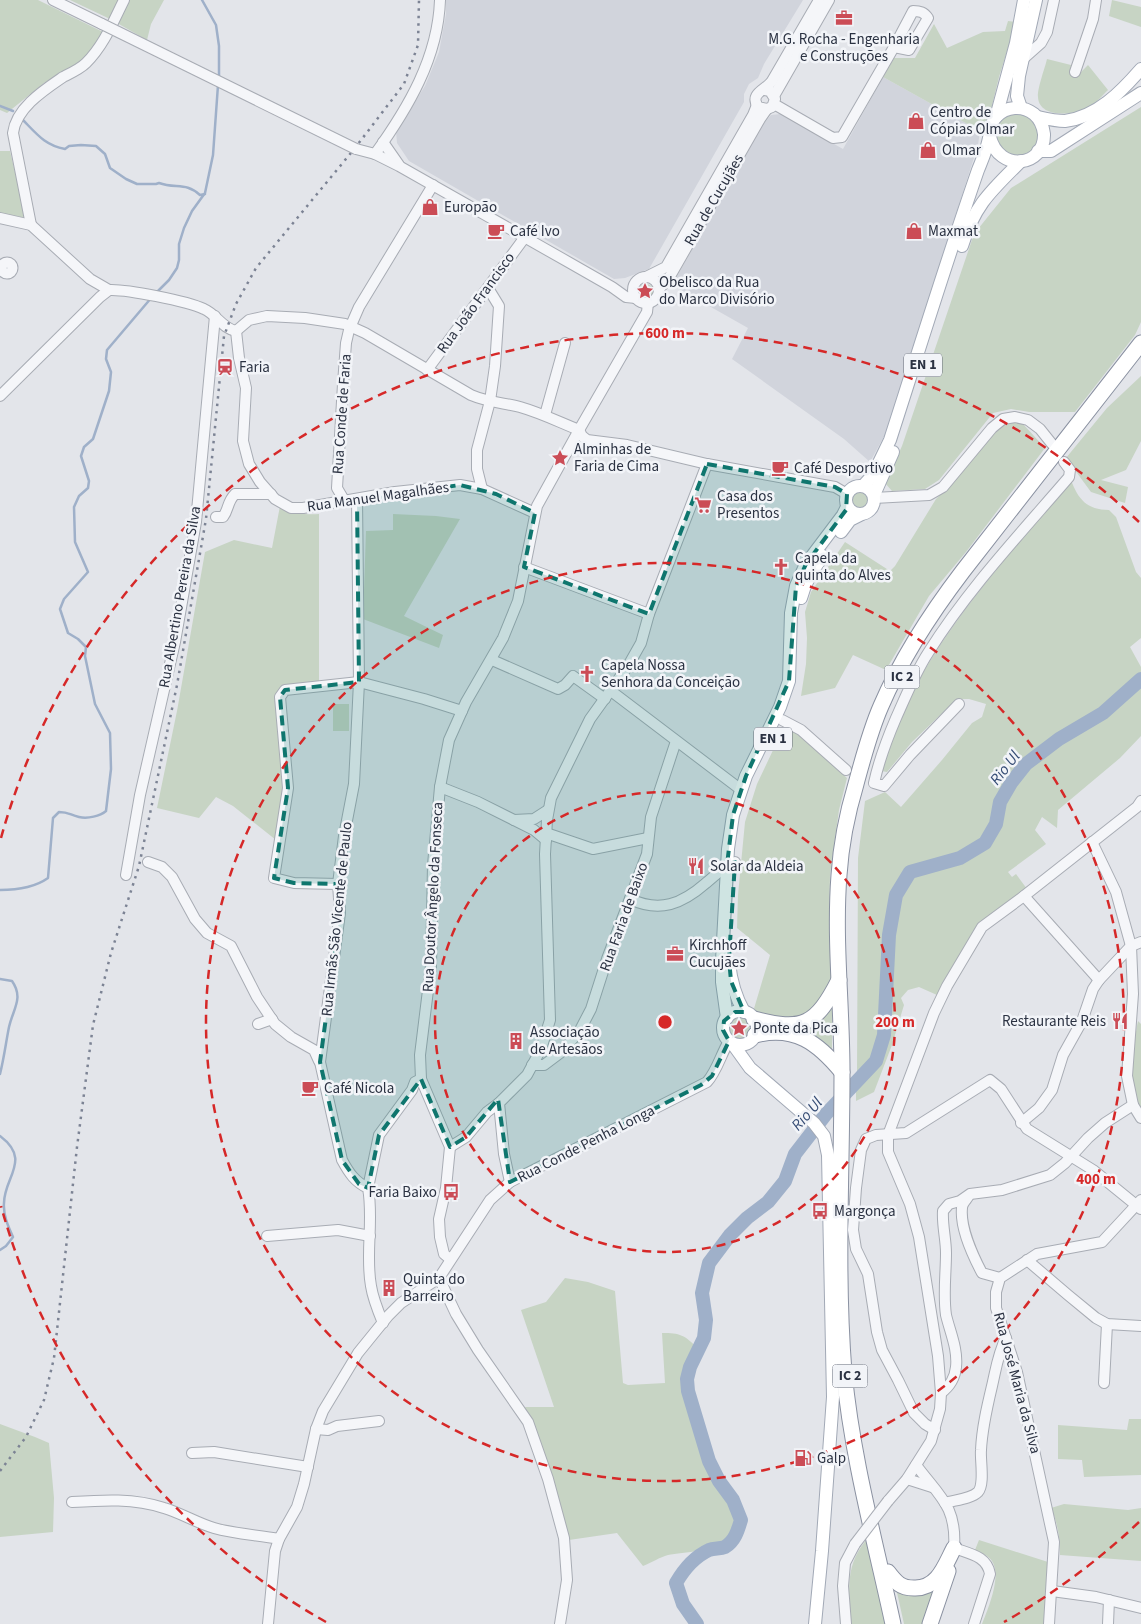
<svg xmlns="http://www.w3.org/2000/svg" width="1141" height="1624" viewBox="0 0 1141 1624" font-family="'Source Sans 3',sans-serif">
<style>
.built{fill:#d1d4dc}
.green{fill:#c7d4c4}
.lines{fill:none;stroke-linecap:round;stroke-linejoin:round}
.stream{stroke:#9fb0c9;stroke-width:2.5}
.river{stroke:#9fb0c9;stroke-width:14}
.minor-casing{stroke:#a8acb4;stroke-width:12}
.major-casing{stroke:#a2a9b6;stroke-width:14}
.highway-casing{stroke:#8a91a1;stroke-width:17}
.minor{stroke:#f5f6f9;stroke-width:10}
.major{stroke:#fff;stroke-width:12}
.highway{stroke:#fff;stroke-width:15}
.rail{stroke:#7c8394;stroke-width:2.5;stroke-dasharray:2.5 5;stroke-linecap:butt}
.minor-bridge-casing{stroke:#a8acb4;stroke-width:12;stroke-linecap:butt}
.minor-bridge{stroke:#f5f6f9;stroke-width:10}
.marked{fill:#0f766e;fill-opacity:0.2;stroke:#0f766e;stroke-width:4;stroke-dasharray:10 6;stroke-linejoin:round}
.ring{fill:none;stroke:#d62828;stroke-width:2.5;stroke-dasharray:9 6}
.labels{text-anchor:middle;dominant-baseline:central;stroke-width:5;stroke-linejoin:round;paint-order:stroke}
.shield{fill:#f2f4f8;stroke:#676c79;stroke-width:1}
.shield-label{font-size:14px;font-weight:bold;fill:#2b3242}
.poi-label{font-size:15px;fill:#2b3242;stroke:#f2f4f8;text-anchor:start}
.street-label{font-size:15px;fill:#2b3242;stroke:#f2f4f8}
.water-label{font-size:16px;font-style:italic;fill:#364d75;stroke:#f2f4f8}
.centre{fill:#d62828;stroke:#f2f4f8;stroke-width:2.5}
.ring-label{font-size:15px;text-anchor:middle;font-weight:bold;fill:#d62828;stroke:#f2f4f8;stroke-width:5;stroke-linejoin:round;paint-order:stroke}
</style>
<rect width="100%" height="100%" fill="#e3e5ea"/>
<g class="built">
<polygon points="446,0 803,0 764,64 758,78 749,84 744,94 744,102 649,269 625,278 614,279 409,161 397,143 396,131 425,86 439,52 446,14"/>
<polygon points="883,77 980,131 978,145 887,431 870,462 844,439 732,359 748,328 672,285 761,127 771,115 781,114 843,149"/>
</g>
<g class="green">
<polygon points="0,0 38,0 103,32 91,52 75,65 44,83 7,113 0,110"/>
<polygon points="70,0 120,0 110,19"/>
<polygon points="128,0 164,0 151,24 147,40 117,23"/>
<polygon points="1112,0 1141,7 1141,27 1109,16"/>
<polygon points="1008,21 1016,22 999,77 987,126 980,131 883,77 894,58 915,58 934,24 947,48 983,32 1005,31"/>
<path d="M1047,59l24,6 -1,9 8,1 10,-10 20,25c-6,6 -13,14 -20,18 -13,7 -49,11 -50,-11 -1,-8 7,-29 9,-38z"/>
<polygon points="1141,107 1141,322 1135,335 1075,412 1029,412 1011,409 993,413 939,480 925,489 892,491 885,483 902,446 974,234 1011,188"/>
<circle cx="1017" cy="134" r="22"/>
<polygon points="0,151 10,151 26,218 0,213"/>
<circle cx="646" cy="292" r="8"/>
<polygon points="1141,376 1141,441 1126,470 1101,480 1128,487 1125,503 1091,492 1066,458 1107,408"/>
<polygon points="1008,421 1023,424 1045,448 966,552 929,596 886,670 853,655 835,688 801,696 806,664 807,638 805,612 811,592 845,542 890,571 895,566 936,499 948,487 995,430"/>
<path d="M1071,480c7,19 16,30 38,30l7,7 20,55 5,6v60l-11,9 11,20v7l-40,36 -33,19 -43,31 -18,23 -10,16 -5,23 -14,21 -23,12 -47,14 -15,25 -5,28 -8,120 -8,18 -15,16 1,-218 7,-57 20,-9 16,15 41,-47 30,-37 10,-6 4,-13 -17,-5h-12l-45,43 -25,30 -6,-1c11,-32 23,-66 40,-95 41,-71 98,-133 150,-196z"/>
<circle cx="860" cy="501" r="9"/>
<path d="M280,506c13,7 24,9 39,8v167l-36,5 1,108 -8,46 -43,-34 -17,-9 -17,21 -42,-10 20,-97 28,-159 29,-12 38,8z"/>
<polygon points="393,514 436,516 460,519 404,616 443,635 439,648 363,619 366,531 393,530"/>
<polygon points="1141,683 1141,736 1120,758 1058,810 1057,828 1042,817 1035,830 1046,844 1008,872 1012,877 1016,874 1027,889 987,917 973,933 937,995 919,987 908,990 901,998 904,1005 892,1045 874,1092 856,1101 856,1085 870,1071 877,1061 885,1038 888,1017 893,924 902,890 911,876 918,872 939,868 959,861 986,845 999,820 1003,801 1025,769 1043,753 1116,708"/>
<rect x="333" y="704" width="16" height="27"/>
<polygon points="784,727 792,728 847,778 839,810 830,875 829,934 832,980 829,991 801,1020 767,1019 753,1012 770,955 737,928 738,895 745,822 757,784"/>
<polygon points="832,1004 832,1055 796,1030"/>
<circle cx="740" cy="1029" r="11"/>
<path d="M1138,1021l3,3v84c-14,-23 -8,-62 -3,-87z"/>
<path d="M565,1278l23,4 27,9 8,92 5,2 37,-2 -3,-50c18,0 23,2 35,15l-9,16 -4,14 4,25 20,64 31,53c-3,8 -5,15 -11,21 -11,10 -45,11 -60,14 -8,2 -17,8 -25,11l-26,-33 -48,7 -44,-133h29l-33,-97 25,-8z"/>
<polygon points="1129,1419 1141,1419 1141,1475 1084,1477 1082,1460 1058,1459 1058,1425 1127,1430"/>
<polygon points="0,1424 35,1437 49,1443 54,1498 53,1532 0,1537"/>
<path d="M1064,1504l64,6 13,-2v53l-81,-6c0,-17 -2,-31 -9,-47z"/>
<path d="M869,1537l19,87h-37c-2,-34 -7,-60 18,-87z"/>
<path d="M979,1540l69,22 -4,62h-62c6,-15 20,-48 10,-63 -3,-5 -12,-9 -17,-11z"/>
<polygon points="940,1583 927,1624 904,1624 896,1588"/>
</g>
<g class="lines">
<g class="stream">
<polyline points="202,0 216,25 219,46 219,77"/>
<polyline points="0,106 13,111"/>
<path d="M21,118c15,15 23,27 44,31l4,-3 12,-1 15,1 9,8 5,14 16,11 11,5h19l3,-1c17,6 27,-1 41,12l5,-1"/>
<polyline points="156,293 169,280 177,268 179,260 179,244 184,228 192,211 205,193 213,155 218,85"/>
<path d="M0,890c17,0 34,-2 48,-12l5,-60 6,-6c10,0 11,3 20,5 9,2 21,-1 27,-6l5,-42 -1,-36 -15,-29 -10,-48 1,-9 -8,-8 -10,-6 -8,-24 4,-10 24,-27 -13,-30 -1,-35 5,-11 9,-8 1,-7 -8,-25 3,-9 9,-8 16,-48 2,-19 -5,-13 1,-9 45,-53"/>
<path d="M0,979l12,2c12,17 1,28 -3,46 -3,15 -5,31 -9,47"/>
<path d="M0,1136c32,24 4,41 4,67 -1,12 4,23 9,34l-7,9 -6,4"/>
</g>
<path class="river" d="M697,1624l-14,-20 -7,-21c8,-14 18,-26 33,-33 5,-2 11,-1 16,-3 10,-6 13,-17 16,-27l-8,-20 -14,-19 -10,-20 -21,-70 -1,-12 3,-12 14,-29 2,-18 -4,-27 7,-30 21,-28 17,-17 21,-16 17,-21 10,-27 31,-40 50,-53 8,-26 5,-100 7,-40 14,-23 50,-14 25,-15 11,-19 4,-22 11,-19 15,-19 33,-25 44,-26 38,-34"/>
<g class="minor-casing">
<g id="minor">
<polyline points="53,0 102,24"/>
<polyline points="1023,59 1041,43 1047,32 1054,0"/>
<polyline points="1075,72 1093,19 1096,0"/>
<path d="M765,90l5,1 5,8 -3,8 -5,2 -9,-2c-9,-14 8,-17 14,-26l47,-81"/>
<polyline points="774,96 829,0"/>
<path d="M774,104l59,34 9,-1 52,-90 15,3 19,-32c-4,-6 -8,-7 -15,-7l-19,36"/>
<polyline points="383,142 399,165"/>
<polyline points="356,149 375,154 399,166 570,263 612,287 626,297 636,298"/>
<path d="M375,154c33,-46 63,-96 65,-154"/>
<polyline points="0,218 31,225 90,279 109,290"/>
<path d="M31,225l-18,-92c3,-25 31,-43 50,-56 8,-4 17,-8 23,-14 18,-18 27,-41 38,-63"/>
<circle cx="7" cy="268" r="5.5"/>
<polyline points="646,277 666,267 753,115 757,105"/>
<circle cx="646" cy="290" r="13"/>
<polyline points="659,289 669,278 760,119 767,109"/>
<polyline points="236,331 239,358 246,388 243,441 249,464 260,482 275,499 291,508 303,508 395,492 460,485 482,489 535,513"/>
<path d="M236,331l13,-11 18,-4 38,2 40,6 20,9 106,62c16,7 33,8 49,12 21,6 39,15 59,23"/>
<polyline points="427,370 525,237"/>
<path d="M0,396l100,-99 9,-7c17,-1 78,11 95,19 12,5 19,20 32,22"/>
<polyline points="545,415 565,343"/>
<polyline points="579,430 582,436 587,440 627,445 707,464 835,487 847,494"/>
<polyline points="482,489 477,469 477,450 490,401 495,366 499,306 488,288"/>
<polyline points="874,498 929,495 943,487 992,428 1003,419 1015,417 1028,420 1040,429 1052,444"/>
<path d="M357,499l2,183 -5,102 -10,52 -6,48 2,29 -20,149 22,98c7,13 13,22 26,28 6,32 -3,66 3,98 2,13 7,25 12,37"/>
<polyline points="344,500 337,488 343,384 346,343 349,330 359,307 433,185"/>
<path d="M216,517h7c6,-8 4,-15 12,-23h36"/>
<polyline points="524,567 649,614"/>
<polyline points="492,660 558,689 565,685 573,676 605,699"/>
<polyline points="611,691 740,789"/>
<path d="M959,704l-49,51 -26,31 -10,-3c5,-23 13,-44 22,-65 10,-22 19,-45 32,-65 40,-64 92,-119 141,-176l1,-7 -6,-8"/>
<polyline points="782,720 801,730 846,770"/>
<polyline points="440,787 478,802 534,830 546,840"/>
<polyline points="514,820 534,819 548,810"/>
<polyline points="546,833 593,849 648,838"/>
<polyline points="1092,842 1116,892 1131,946 1133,994 1127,1076 1133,1105 1141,1118"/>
<polyline points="148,862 162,867 172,877 195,919 207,933 231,946 257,997 275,1024 291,1037 314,1050 319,1061"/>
<polyline points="126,875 140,795 175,642 196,522 215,316"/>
<polyline points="338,884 294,883 274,878 288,788 280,697 285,690 359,682 424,699 462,711"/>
<polyline points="1024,896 1099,980"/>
<path d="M630,899c30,14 52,5 76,-16 10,-8 17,-16 29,-21"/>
<polyline points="258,1024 272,1019"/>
<polyline points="532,1065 544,1065 560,1053 579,1032 591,1009 607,959 647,854 651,817 676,741"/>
<polyline points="1021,1123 1039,1108 1052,1090 1063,1055 1082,1021 1093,989 1099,980 1131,946 1141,942"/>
<polyline points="450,1147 466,1137 487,1112 499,1103"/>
<polyline points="510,1182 504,1154 499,1103 527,1075 541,1049 550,1020 545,854 547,820 551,798 590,719 628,666 641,643 649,614 707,464"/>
<polyline points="368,1188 379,1135 412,1090 415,1082 421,1079"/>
<path d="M968,1197c-2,3 -6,7 -6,11 -2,19 11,48 20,65l18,5"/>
<polyline points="267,1236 338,1230 370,1236"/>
<polyline points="450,1259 444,1254 440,1237 439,1219 446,1188 450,1147 421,1079 420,1055 431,966 433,865 440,787 449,740 466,702 503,638 518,601 537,506 579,430 647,312 648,303"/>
<polyline points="1027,1260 1068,1295 1096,1318 1107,1324 1141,1326"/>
<polyline points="439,1278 456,1314 478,1350 528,1422 548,1479 564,1538 567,1580 560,1624"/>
<polyline points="1104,1383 1107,1324"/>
<path d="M941,1393c8,-6 14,-15 15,-26 2,-18 -6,-35 -10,-52 -3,-21 0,-41 0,-62 0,-14 -4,-28 -3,-42l6,-7 11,-3 10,-7 32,-4 48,-15 15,-12 23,-25 17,-15 28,-18"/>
<polyline points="316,1429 328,1430 337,1426 379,1421"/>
<polyline points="935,1430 925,1424 914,1413 898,1380 882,1350 877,1332 868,1274 856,1249 853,1230 856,1188 861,1150 866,1139 876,1135 906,1133 990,1080 1001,1089 1027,1129 1093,1170 1141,1209"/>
<polyline points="192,1453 214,1452 308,1467"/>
<path d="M916,1465c23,31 41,41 38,83 16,6 33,8 36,26l-16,50"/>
<polyline points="907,1479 932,1487"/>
<polyline points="888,1501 907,1479 931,1441 940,1409 941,1393 938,1356 919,1237 910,1204 888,1152 888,1135 934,1013 947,986 982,927 1024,896 1137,807 1141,801"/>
<path d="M72,1502c31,-2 62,-4 92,6 17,5 33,15 50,20 21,6 43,7 65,11"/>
<path d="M945,1503c10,-3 26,-4 33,-11 7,-8 2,-32 3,-42 1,-22 6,-43 11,-64 4,-17 6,-33 14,-48"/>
<polyline points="1052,1591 1096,1597 1141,1608"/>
<path d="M268,1624l7,-73 4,-12 18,-32 7,-23 12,-55 7,-18 35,-58 30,-37 13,-13 38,-25 51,-78 20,-18 197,-100c10,-11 14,-28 22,-41"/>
<polyline points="846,1624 843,1586 845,1563 855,1544"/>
<polyline points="1049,1624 1054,1542 1017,1372 996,1308 996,1292 1000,1278 1037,1254 1102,1242 1141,1200"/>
<polyline points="1108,1624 1109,1600"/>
</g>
</g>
<g class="major-casing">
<g id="major">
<polyline points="1021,108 1017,96 1019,76 1036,0"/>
<polyline points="996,117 1016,43 1024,0"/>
<path d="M1038,117c9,2 18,4 27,4 32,-4 56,-29 76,-52"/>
<polyline points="1038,151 1051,151 1141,93"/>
<path d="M962,246c13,-42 29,-55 59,-85"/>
<circle cx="860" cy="500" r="14"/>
<path d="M863,486l10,-11 17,-35c29,-90 57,-181 88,-270 4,-10 9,-21 11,-32 2,-7 1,-15 7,-21 10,-11 27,-12 38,-3 6,5 9,12 10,20 1,33 -45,39 -54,3"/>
<polyline points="874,495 893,452"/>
<polyline points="841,532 850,520 860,515"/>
<path d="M801,598c4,-16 12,-29 22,-42"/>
<path d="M729,963c2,19 6,33 15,49"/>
<circle cx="740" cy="1028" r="17"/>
<polyline points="727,1018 722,982 722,960 728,849 733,815 746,776 780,707 789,681 791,613 796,586 806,564 843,515 847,507"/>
<polyline points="732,1043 750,1068 814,1123 824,1136 828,1155 833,1397 822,1551 815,1624"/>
</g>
</g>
<g class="highway-casing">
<g id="highway">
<path d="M754,1019c49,13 62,6 85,-39"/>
<path d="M755,1035c40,-10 63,8 87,37"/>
<path d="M888,1572c3,4 7,9 11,12 4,3 11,4 15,4 24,1 31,-23 40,-40"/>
<path d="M893,1624c-18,-83 -41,-167 -49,-252 -8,-100 -2,-201 -2,-300 0,-66 -8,-132 -3,-197 2,-31 8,-61 17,-91 7,-26 14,-53 25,-78 21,-49 50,-93 82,-135l178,-228"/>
<polyline points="930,1624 948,1571"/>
</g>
</g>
<use href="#minor" class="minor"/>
<use href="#major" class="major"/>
<use href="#highway" class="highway"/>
<polyline class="rail" points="0,1471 26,1437 44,1400 54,1358 77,1147 93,1025 111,953 139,866 177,685 206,519 224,336 236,304 256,268 355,148 404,84 418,45 419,0"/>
<g class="minor-bridge-casing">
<g id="minor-bridge">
<polyline points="102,24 356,149"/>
<polyline points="855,1544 888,1501"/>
</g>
</g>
<use href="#minor-bridge" class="minor-bridge"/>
</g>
<path class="marked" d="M707,464l128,23 12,7 -1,16 -40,54 -10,22 -7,95 -43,95 -13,39 -6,50 8,-3 -6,97 2,22 13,31h-9l-11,9 -1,9 6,11 -17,35 -11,9 -191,97 -12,-83 -32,38 -16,10 -29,-68 -42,56 -11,53 -9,-4 -17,-24 -22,-98 20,-149 -2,-29 -44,-1 -20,-5 14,-90 -8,-91 5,-7 74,-8 -2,-183 103,-14 36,9 39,19 -11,54 125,47z"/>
<g class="ring">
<circle cx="665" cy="1022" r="230"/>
<circle cx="665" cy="1022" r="459"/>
<path d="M1139 1522A689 689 0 0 1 1004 1622M326 1622A689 689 0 0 1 1 1206M1 838A689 689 0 0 1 1139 522"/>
</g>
<defs>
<g id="office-bare" transform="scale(1.35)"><path d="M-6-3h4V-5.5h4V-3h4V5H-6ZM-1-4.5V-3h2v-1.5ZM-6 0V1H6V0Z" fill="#cb4c56" stroke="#f2f4f8" stroke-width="2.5" paint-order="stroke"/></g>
<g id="shop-bare" transform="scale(1.35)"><path d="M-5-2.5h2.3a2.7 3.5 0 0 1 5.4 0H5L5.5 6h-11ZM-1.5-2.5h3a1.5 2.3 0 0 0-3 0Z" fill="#cb4c56" stroke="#f2f4f8" stroke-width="2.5" paint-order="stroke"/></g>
<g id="cafe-bare" transform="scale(1.35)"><path d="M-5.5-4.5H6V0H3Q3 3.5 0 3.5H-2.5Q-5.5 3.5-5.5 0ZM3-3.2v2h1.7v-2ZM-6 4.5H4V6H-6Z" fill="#cb4c56" stroke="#f2f4f8" stroke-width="2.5" paint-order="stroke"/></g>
<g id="sight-bare" transform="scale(1.35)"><path d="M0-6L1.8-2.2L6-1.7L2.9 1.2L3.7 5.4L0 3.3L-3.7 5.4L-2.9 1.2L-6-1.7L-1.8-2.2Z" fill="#cb4c56" stroke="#f2f4f8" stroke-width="2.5" paint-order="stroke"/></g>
<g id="station-bare" transform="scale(1.35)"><path d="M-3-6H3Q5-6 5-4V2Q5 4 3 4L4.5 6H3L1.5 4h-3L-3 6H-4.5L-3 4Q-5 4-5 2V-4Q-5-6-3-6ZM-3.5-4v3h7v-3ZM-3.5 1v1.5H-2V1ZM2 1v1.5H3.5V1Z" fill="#cb4c56" stroke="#f2f4f8" stroke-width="2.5" paint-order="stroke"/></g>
<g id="supermarket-bare" transform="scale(1.35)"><path d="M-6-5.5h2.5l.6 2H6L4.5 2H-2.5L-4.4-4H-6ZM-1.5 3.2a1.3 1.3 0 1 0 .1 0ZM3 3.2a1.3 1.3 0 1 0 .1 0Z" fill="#cb4c56" stroke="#f2f4f8" stroke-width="2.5" paint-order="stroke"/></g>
<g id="church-bare" transform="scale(1.35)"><path d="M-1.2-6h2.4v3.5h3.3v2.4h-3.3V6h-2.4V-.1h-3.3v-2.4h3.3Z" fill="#cb4c56" stroke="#f2f4f8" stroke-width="2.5" paint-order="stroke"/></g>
<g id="restaurant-bare" transform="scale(1.35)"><path d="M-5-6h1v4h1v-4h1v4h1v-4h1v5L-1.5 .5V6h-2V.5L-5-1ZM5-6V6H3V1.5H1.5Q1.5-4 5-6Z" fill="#cb4c56" stroke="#f2f4f8" stroke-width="2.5" paint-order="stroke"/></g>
<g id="building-bare" transform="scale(1.35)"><path d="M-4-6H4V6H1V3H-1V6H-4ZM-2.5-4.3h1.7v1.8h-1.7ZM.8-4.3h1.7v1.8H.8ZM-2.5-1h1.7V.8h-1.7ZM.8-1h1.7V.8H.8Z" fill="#cb4c56" stroke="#f2f4f8" stroke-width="2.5" paint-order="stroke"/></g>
<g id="bus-bare" transform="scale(1.35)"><path d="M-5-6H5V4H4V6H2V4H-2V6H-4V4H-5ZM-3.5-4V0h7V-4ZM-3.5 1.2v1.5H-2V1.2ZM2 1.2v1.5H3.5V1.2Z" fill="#cb4c56" stroke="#f2f4f8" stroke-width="2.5" paint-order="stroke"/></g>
<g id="fuel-bare" transform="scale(1.35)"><path d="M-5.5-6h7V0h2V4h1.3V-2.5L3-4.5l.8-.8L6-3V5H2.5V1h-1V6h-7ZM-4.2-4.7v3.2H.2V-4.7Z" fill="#cb4c56" stroke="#f2f4f8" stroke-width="2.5" paint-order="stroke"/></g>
</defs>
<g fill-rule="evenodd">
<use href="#office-bare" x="844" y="18"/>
<use href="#shop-bare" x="916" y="121"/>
<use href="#shop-bare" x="928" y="150"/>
<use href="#shop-bare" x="430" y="207"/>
<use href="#cafe-bare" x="496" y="231"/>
<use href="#shop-bare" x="914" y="231"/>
<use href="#sight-bare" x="645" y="291"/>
<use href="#station-bare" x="225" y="367"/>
<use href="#sight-bare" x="560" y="458"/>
<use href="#cafe-bare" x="780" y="468"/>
<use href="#supermarket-bare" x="703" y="505"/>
<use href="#church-bare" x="781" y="567"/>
<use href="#church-bare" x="587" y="674"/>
<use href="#restaurant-bare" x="696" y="866"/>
<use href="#office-bare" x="675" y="954"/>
<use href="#restaurant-bare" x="1120" y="1021"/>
<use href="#sight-bare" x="739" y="1028"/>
<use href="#building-bare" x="516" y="1041"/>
<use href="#cafe-bare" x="310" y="1088"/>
<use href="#bus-bare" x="451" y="1192"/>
<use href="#bus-bare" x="820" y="1211"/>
<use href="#building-bare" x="389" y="1288"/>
<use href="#fuel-bare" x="803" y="1458"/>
</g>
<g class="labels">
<g class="shield">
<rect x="904" y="353.5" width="38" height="23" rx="4"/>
<rect x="884.5" y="665.5" width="35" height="23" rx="4"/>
<rect x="754" y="727.5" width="38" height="23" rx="4"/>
<rect x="832.5" y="1364.5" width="35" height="23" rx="4"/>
</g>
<g class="shield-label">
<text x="923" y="365">EN 1</text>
<text x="902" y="677">IC 2</text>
<text x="773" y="739">EN 1</text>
<text x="850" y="1376">IC 2</text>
</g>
<g class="poi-label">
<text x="844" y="39" text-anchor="middle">M.G. Rocha - Engenharia<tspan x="844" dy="17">e Construções</tspan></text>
<text x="930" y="112">Centro de<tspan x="930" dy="17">Cópias Olmar</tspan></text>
<text x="942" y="150">Olmar</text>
<text x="444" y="207">Europão</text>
<text x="510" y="231">Café Ivo</text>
<text x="928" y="231">Maxmat</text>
<text x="659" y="282">Obelisco da Rua<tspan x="659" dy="17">do Marco Divisório</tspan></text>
<text x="239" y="367">Faria</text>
<text x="574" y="449">Alminhas de<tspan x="574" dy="17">Faria de Cima</tspan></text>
<text x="794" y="468">Café Desportivo</text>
<text x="717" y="496">Casa dos<tspan x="717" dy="17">Presentos</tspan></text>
<text x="795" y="558">Capela da<tspan x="795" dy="17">quinta do Alves</tspan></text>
<text x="601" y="665">Capela Nossa<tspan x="601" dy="17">Senhora da Conceição</tspan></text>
<text x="710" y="866">Solar da Aldeia</text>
<text x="689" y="945">Kirchhoff<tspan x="689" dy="17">Cucujães</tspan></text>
<text x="1106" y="1021" text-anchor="end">Restaurante Reis</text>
<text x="753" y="1028">Ponte da Pica</text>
<text x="530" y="1032">Associação<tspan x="530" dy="17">de Artesãos</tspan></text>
<text x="324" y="1088">Café Nicola</text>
<text x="437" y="1192" text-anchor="end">Faria Baixo</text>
<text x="834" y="1211">Margonça</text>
<text x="403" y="1279">Quinta do<tspan x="403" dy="17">Barreiro</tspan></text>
<text x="817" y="1458">Galp</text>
</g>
<g class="street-label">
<text transform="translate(714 200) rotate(-60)">Rua de Cucujães</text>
<text transform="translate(476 303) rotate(-54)">Rua João Francisco</text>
<text transform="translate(342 414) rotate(-86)">Rua Conde de Faria</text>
<text transform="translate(378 497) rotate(-8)">Rua Manuel Magalhães</text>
<text transform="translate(180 597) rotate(-80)">Rua Albertino Pereira da Silva</text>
<text transform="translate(433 897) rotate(-87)">Rua Doutor Ângelo da Fonseca</text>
<text transform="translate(624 917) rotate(-70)">Rua Faria de Baixo</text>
<text transform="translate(337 919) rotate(-84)">Rua Irmãs São Vicente de Paulo</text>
<text transform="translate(586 1144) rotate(-27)">Rua Conde Penha Longa</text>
<text transform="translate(1017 1383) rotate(75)">Rua José Maria da Silva</text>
</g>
<g class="water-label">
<text transform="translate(1005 768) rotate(-52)">Rio Ul</text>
<text transform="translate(807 1114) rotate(-49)">Rio Ul</text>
</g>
</g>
<circle cx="665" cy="1022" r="8" class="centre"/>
<g class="ring-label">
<text x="665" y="338">600 m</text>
<text x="895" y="1027">200 m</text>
<text x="1096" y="1184">400 m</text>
</g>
</svg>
